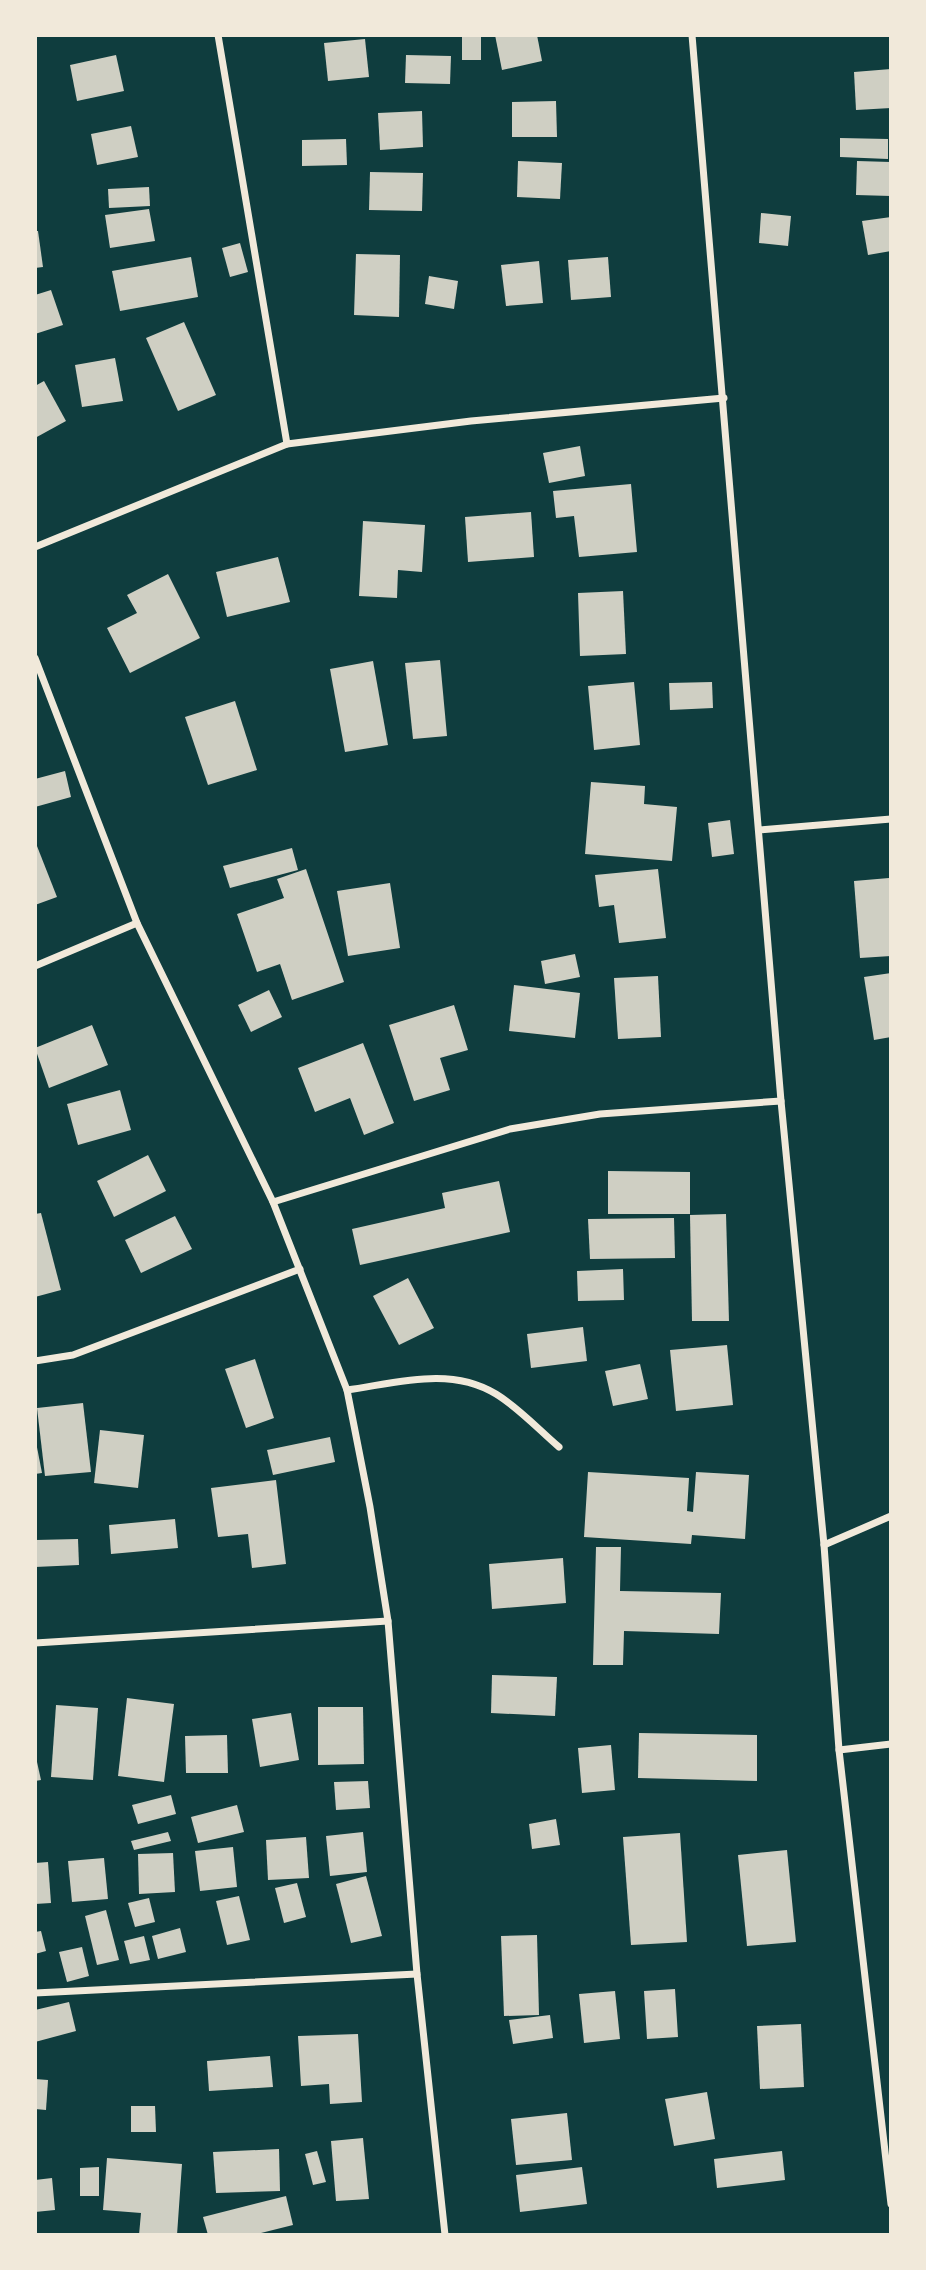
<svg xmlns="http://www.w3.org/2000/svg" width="926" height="2270" viewBox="0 0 926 2270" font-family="Commissioner,sans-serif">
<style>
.building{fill:#cfcfc3}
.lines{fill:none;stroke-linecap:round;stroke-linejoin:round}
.minor{stroke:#f1e9da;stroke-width:7}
</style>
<rect width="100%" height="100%" fill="#0f3d3e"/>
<g class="building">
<rect x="462" y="35" width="19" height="25"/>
<polygon points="495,35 537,35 542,61 502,70"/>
<polygon points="365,39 369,77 328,81 324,43"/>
<polygon points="116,55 124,91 77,101 70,65"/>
<polygon points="406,55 451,56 450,84 405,83"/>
<polygon points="891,69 891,108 856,110 854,72"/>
<polygon points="556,101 557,137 512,137 512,102"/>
<polygon points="422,111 423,147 380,150 378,113"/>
<polygon points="131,126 138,157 97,165 91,134"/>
<polygon points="840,138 888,139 888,159 840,157"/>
<polygon points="346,139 347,165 302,166 302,140"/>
<polygon points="518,161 562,163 560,199 517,197"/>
<polygon points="857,161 891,162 891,196 856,195"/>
<polygon points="370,172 423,173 422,211 369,210"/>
<polygon points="149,187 150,206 109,208 108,189"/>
<polygon points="149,209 155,241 110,248 105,215"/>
<polygon points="761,213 791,216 788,246 759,243"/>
<polygon points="891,217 891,251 868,255 862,221"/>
<polygon points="35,231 38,231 43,267 35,268"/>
<polygon points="240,243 248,272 230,277 222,248"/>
<polygon points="356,254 400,255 399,317 354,315"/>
<polygon points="191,257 198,297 120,311 112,271"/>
<polygon points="608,257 611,297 571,300 568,260"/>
<polygon points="539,261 543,303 506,306 501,265"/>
<polygon points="429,276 458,281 454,309 425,304"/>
<polygon points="51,290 63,325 35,334 35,295"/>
<polygon points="184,322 216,395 178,411 146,338"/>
<polygon points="115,358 123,401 82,407 75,365"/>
<polygon points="44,381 66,421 35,438 35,386"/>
<polygon points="580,446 585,476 549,483 543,453"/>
<polygon points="631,484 637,552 579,557 574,516 556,518 553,491"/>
<polygon points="531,512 534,557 468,562 465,517"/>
<polygon points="363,521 425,525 422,572 398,570 397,598 359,596"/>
<polygon points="278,557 290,602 227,617 216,572"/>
<polygon points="168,574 200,638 130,673 107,628 137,613 127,595"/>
<polygon points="623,591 626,654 580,656 578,593"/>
<polygon points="440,660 447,736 413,739 405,663"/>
<polygon points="373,661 388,745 345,752 330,669"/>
<polygon points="634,682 640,745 594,750 588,686"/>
<polygon points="712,682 713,708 670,710 669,683"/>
<polygon points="235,701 257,770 208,785 185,717"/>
<polygon points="65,771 71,797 35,807 35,779"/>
<polygon points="591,782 645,786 644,804 677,807 672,861 585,854"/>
<polygon points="730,820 734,854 712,857 708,823"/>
<polygon points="35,841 57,897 35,905"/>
<polygon points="292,848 298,870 230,888 223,866"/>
<polygon points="306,869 344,982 292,1000 280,964 257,972 237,914 284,898 277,879"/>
<polygon points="658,869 666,938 619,943 614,905 599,907 595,875"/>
<polygon points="889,878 891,956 860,958 854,881"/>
<polygon points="390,883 400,948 348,956 337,891"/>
<polygon points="575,954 580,977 545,984 541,961"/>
<polygon points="891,973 891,1037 874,1040 864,977"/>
<polygon points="658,976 661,1037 618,1039 614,978"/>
<polygon points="514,985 580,993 575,1038 509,1031"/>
<polygon points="269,990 282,1017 251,1032 238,1005"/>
<polygon points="454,1005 468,1050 440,1058 450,1090 414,1101 389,1025"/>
<polygon points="92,1025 108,1065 49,1088 35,1048"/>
<polygon points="363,1043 394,1123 364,1135 350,1098 315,1112 298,1068"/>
<polygon points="120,1090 131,1130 78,1145 67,1104"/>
<polygon points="148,1155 166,1191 114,1217 97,1181"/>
<polygon points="608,1171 690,1172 690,1214 608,1214"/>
<polygon points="499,1181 510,1232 360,1265 352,1229 445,1208 442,1193"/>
<polygon points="41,1213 61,1290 35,1297 35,1214"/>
<polygon points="726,1214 729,1321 692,1321 690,1215"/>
<polygon points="175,1216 192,1249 141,1273 125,1240"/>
<polygon points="674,1218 675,1258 590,1259 588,1219"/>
<polygon points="623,1269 624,1300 578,1301 577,1271"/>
<polygon points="408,1278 434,1328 399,1345 373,1296"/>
<polygon points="583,1327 587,1361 531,1368 527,1334"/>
<polygon points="727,1345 733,1405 676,1411 670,1350"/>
<polygon points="255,1359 274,1418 246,1428 225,1369"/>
<polygon points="640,1364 648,1399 613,1406 605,1371"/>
<polygon points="83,1403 91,1472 45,1476 37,1408"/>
<polygon points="100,1430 144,1435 138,1488 94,1483"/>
<polygon points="35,1437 42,1473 35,1474"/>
<polygon points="330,1437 335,1462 273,1475 267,1450"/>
<polygon points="588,1472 689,1478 687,1511 693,1512 696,1472 749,1475 745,1539 692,1535 691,1544 584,1537"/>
<polygon points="276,1480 286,1564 252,1568 248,1534 218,1537 211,1488"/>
<polygon points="175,1519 178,1548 111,1554 109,1525"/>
<polygon points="78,1539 79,1565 35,1567 35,1540"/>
<polygon points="596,1547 621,1547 620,1591 721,1593 719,1634 624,1631 623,1665 593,1665"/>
<polygon points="563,1558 566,1603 492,1609 489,1564"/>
<polygon points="492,1675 557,1677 555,1716 491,1713"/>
<polygon points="127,1698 174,1704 164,1782 118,1776"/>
<polygon points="56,1705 98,1708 93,1780 51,1777"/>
<polygon points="318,1707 363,1707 364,1764 318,1765"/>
<polygon points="291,1713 299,1760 260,1767 252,1719"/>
<polygon points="639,1733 757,1735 757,1781 638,1778"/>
<polygon points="227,1735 228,1773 186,1773 185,1736"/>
<polygon points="611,1745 615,1790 582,1793 578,1748"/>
<polygon points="35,1753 41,1780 35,1781"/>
<polygon points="368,1781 370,1808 336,1810 334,1782"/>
<polygon points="171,1795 176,1814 138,1824 132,1805"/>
<polygon points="237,1805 244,1832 198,1843 191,1817"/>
<polygon points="556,1819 560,1845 532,1849 529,1824"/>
<polygon points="168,1832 171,1841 134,1850 131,1841"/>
<polygon points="363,1832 367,1872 330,1876 326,1836"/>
<polygon points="680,1833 687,1942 631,1945 623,1837"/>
<polygon points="306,1837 309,1878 268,1880 266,1840"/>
<polygon points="233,1847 237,1887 200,1891 195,1851"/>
<polygon points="787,1850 796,1942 747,1946 738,1855"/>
<polygon points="173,1853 175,1892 139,1894 138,1854"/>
<polygon points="104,1858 108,1899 72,1902 68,1861"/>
<polygon points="48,1862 51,1903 35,1904 35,1863"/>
<polygon points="366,1876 382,1936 351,1943 336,1884"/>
<polygon points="297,1883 306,1917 284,1923 275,1888"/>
<polygon points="239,1896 250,1940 227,1945 216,1901"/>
<polygon points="149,1898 155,1922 135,1927 128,1903"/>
<polygon points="106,1910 119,1960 97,1965 85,1916"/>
<polygon points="180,1928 186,1952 158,1959 152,1936"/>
<polygon points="41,1931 46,1951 35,1954 35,1932"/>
<polygon points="537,1935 539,2015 504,2016 501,1936"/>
<polygon points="144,1936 150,1960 130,1964 124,1941"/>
<polygon points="82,1947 89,1976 67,1982 59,1952"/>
<polygon points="675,1989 678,2037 647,2039 644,1991"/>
<polygon points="615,1991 620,2039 584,2043 579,1994"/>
<polygon points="69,2002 76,2031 35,2042 35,2010"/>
<polygon points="550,2015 553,2038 513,2044 509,2020"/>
<polygon points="801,2024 804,2087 760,2089 757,2026"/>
<polygon points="358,2034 362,2102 330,2104 329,2084 301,2086 298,2036"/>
<polygon points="270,2056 273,2087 209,2091 207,2061"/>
<polygon points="35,2079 48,2080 46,2110 35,2109"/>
<polygon points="707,2092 715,2139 674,2146 665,2099"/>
<polygon points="131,2106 155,2106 156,2132 131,2132"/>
<polygon points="567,2113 572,2160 516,2165 511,2119"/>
<polygon points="363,2138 369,2199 336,2201 331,2141"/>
<polygon points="279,2149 280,2191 216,2193 213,2152"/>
<polygon points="317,2151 326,2182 313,2185 305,2154"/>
<polygon points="782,2151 785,2180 717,2188 714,2159"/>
<polygon points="107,2158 182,2164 177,2235 139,2235 141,2213 103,2210"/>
<polygon points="99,2167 99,2196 80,2196 80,2168"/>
<polygon points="582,2167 587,2204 520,2212 516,2175"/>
<polygon points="52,2178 55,2210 35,2212 35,2180"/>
<polygon points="286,2196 293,2225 253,2235 208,2235 203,2217"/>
</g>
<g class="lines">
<g class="minor">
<polyline points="218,35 287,444"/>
<polyline points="692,35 781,1101 824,1545 839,1750 891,2204"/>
<polyline points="35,547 287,444 471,421 724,398"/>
<polyline points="35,658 137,923 273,1202 347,1390 370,1507 388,1621 417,1974 445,2235"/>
<polyline points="759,830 891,819"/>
<polyline points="35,966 137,923"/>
<polyline points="273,1202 510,1129 600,1114 781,1101"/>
<polyline points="35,1361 73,1355 300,1269"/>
<path d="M347,1390c50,-7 103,-24 149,4 23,14 43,36 63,53"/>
<polyline points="824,1545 891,1516"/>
<polyline points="35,1643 388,1621"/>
<polyline points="839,1750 891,1744"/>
<polyline points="35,1993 417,1974"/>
</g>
</g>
<rect width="926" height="2270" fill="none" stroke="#f1e9da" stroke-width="74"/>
</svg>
